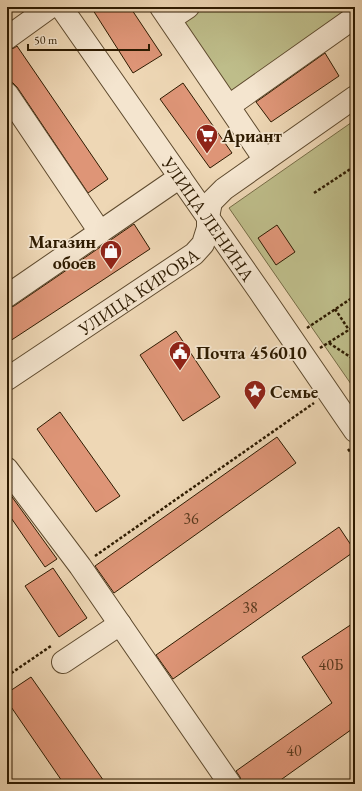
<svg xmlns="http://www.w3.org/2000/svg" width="362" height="791" viewBox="0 0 362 791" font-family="'EB Garamond',serif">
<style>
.green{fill:#bebd8a;stroke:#766c46}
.building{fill:#de9577;stroke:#2e1b01}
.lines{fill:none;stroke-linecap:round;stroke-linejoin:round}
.minor-casing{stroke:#5e4a2e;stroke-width:24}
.path{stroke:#2e1b01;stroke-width:2.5;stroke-dasharray:3 2;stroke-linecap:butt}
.minor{stroke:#f4e5cf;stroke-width:22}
.labels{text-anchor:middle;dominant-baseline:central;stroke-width:3.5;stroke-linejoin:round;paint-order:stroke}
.number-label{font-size:16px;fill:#5a3a1e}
.poi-label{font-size:18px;font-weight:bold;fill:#2e1b01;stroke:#f4e5cf;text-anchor:start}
.street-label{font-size:18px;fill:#2e1b01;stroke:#f4e5cf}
</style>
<rect width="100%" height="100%" fill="#eed7b5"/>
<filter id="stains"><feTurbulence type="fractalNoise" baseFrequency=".005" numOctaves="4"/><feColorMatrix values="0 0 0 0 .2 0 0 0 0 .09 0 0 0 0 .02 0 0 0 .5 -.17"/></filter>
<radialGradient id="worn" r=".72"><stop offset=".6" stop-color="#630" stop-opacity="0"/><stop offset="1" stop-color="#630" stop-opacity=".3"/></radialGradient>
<g class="green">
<polygon points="199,7 342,7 348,16 227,100 175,24"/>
<polygon points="355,120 355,382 351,384 229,208"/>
</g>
<g class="building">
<polygon points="91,7 130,7 162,55 133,73"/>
<polygon points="17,46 108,179 88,193 17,87 13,83 7,82 7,50 14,48"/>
<polygon points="325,53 339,76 271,122 256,102"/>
<polygon points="183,83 232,153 210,168 160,99"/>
<polygon points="134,224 150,249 7,343 7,308 14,306"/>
<polygon points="277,225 295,252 276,265 258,238"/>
<polygon points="176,331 220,397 183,421 140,355"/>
<polygon points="60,412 120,496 96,512 37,429"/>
<polygon points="277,437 296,463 114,593 95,566"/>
<polygon points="7,490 57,559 45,567 7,512"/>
<polygon points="339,527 355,551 173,679 156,655"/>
<polygon points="53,568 87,618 59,637 25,586"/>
<polygon points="355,622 355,727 275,784 242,784 240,777 236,771 332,703 302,657"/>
<polygon points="31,677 106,784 64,784 7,701 7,693"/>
</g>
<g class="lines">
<g class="minor-casing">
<g id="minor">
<path id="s1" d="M61,7l199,285 95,139"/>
<polyline points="161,7 265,160"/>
<polyline points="170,19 188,7"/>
<polyline points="7,38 50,7"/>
<polyline points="7,94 100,232 180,177"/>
<polyline points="229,106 355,17"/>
<polyline points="7,296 100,232"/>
<path id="s2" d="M7,379l187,-125 9,-10 5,-16v-11l3,-15 13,-13 131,-92"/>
<polyline points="7,469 80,566 230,784"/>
<polyline points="63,662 120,624"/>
</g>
</g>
<g class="path">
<polyline points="314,193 355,166"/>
<polyline points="351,298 355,304"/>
<polyline points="335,309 349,330"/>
<polyline points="307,328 355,296"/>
<polyline points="329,343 355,360"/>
<polyline points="320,348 355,326"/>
<polyline points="348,449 355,458"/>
<polyline points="95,556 314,403"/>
<polyline points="7,676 51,646"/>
</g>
<use href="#minor" class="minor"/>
</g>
<defs>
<g id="supermarket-pin" transform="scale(1.15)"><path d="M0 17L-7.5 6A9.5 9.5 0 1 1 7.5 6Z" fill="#8f2418" stroke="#f4e5cf"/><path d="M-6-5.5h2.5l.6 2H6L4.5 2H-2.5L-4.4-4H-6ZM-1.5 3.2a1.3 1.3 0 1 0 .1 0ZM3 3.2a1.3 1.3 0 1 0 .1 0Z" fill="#fff"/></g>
<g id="shop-pin" transform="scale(1.15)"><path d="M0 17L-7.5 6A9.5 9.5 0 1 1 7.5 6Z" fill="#8f2418" stroke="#f4e5cf"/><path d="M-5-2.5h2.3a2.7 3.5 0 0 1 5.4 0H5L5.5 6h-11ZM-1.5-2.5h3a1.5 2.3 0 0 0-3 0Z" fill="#fff"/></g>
<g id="civic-pin" transform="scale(1.15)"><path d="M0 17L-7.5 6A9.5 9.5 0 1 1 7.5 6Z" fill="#8f2418" stroke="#f4e5cf"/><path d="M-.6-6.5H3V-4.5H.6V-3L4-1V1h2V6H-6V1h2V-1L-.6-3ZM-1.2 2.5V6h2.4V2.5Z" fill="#fff"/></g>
<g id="sight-pin" transform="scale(1.15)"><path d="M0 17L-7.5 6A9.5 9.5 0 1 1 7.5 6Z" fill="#8f2418" stroke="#f4e5cf"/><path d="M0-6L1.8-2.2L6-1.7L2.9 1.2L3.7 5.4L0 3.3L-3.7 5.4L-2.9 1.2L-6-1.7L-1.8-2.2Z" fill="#fff"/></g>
</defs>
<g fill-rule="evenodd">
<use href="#supermarket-pin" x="207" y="135"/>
<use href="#shop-pin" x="111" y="251"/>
<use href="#civic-pin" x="180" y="352"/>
<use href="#sight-pin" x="255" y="391"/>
</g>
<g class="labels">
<g class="number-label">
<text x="191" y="518">36</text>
<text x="250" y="607">38</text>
<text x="331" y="664">40Б</text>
<text x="294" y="750">40</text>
</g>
<g class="poi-label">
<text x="222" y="135">Ариант</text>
<text x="96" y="241" text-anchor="end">Магазин<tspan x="96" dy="21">обоев</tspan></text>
<text x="196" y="352">Почта 456010</text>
<text x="270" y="391">Семье</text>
</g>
<g class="street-label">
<text stroke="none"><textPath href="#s1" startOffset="258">УЛИЦА ЛЕНИНА</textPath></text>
<text stroke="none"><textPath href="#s2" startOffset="158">УЛИЦА КИРОВА</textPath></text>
</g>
</g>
<rect width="362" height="791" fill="none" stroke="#eed7b5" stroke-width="24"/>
<rect x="8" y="8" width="346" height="775" fill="none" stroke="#2e1b01" stroke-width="2"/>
<rect x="12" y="12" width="338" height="767" fill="none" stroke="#2e1b01"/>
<path d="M28 44v6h121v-6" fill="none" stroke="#2e1b01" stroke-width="2"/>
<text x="34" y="44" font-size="12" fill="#2e1b01" stroke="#f4e5cf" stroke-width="3" paint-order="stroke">50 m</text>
<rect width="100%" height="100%" filter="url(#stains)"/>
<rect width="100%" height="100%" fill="url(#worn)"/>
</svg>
